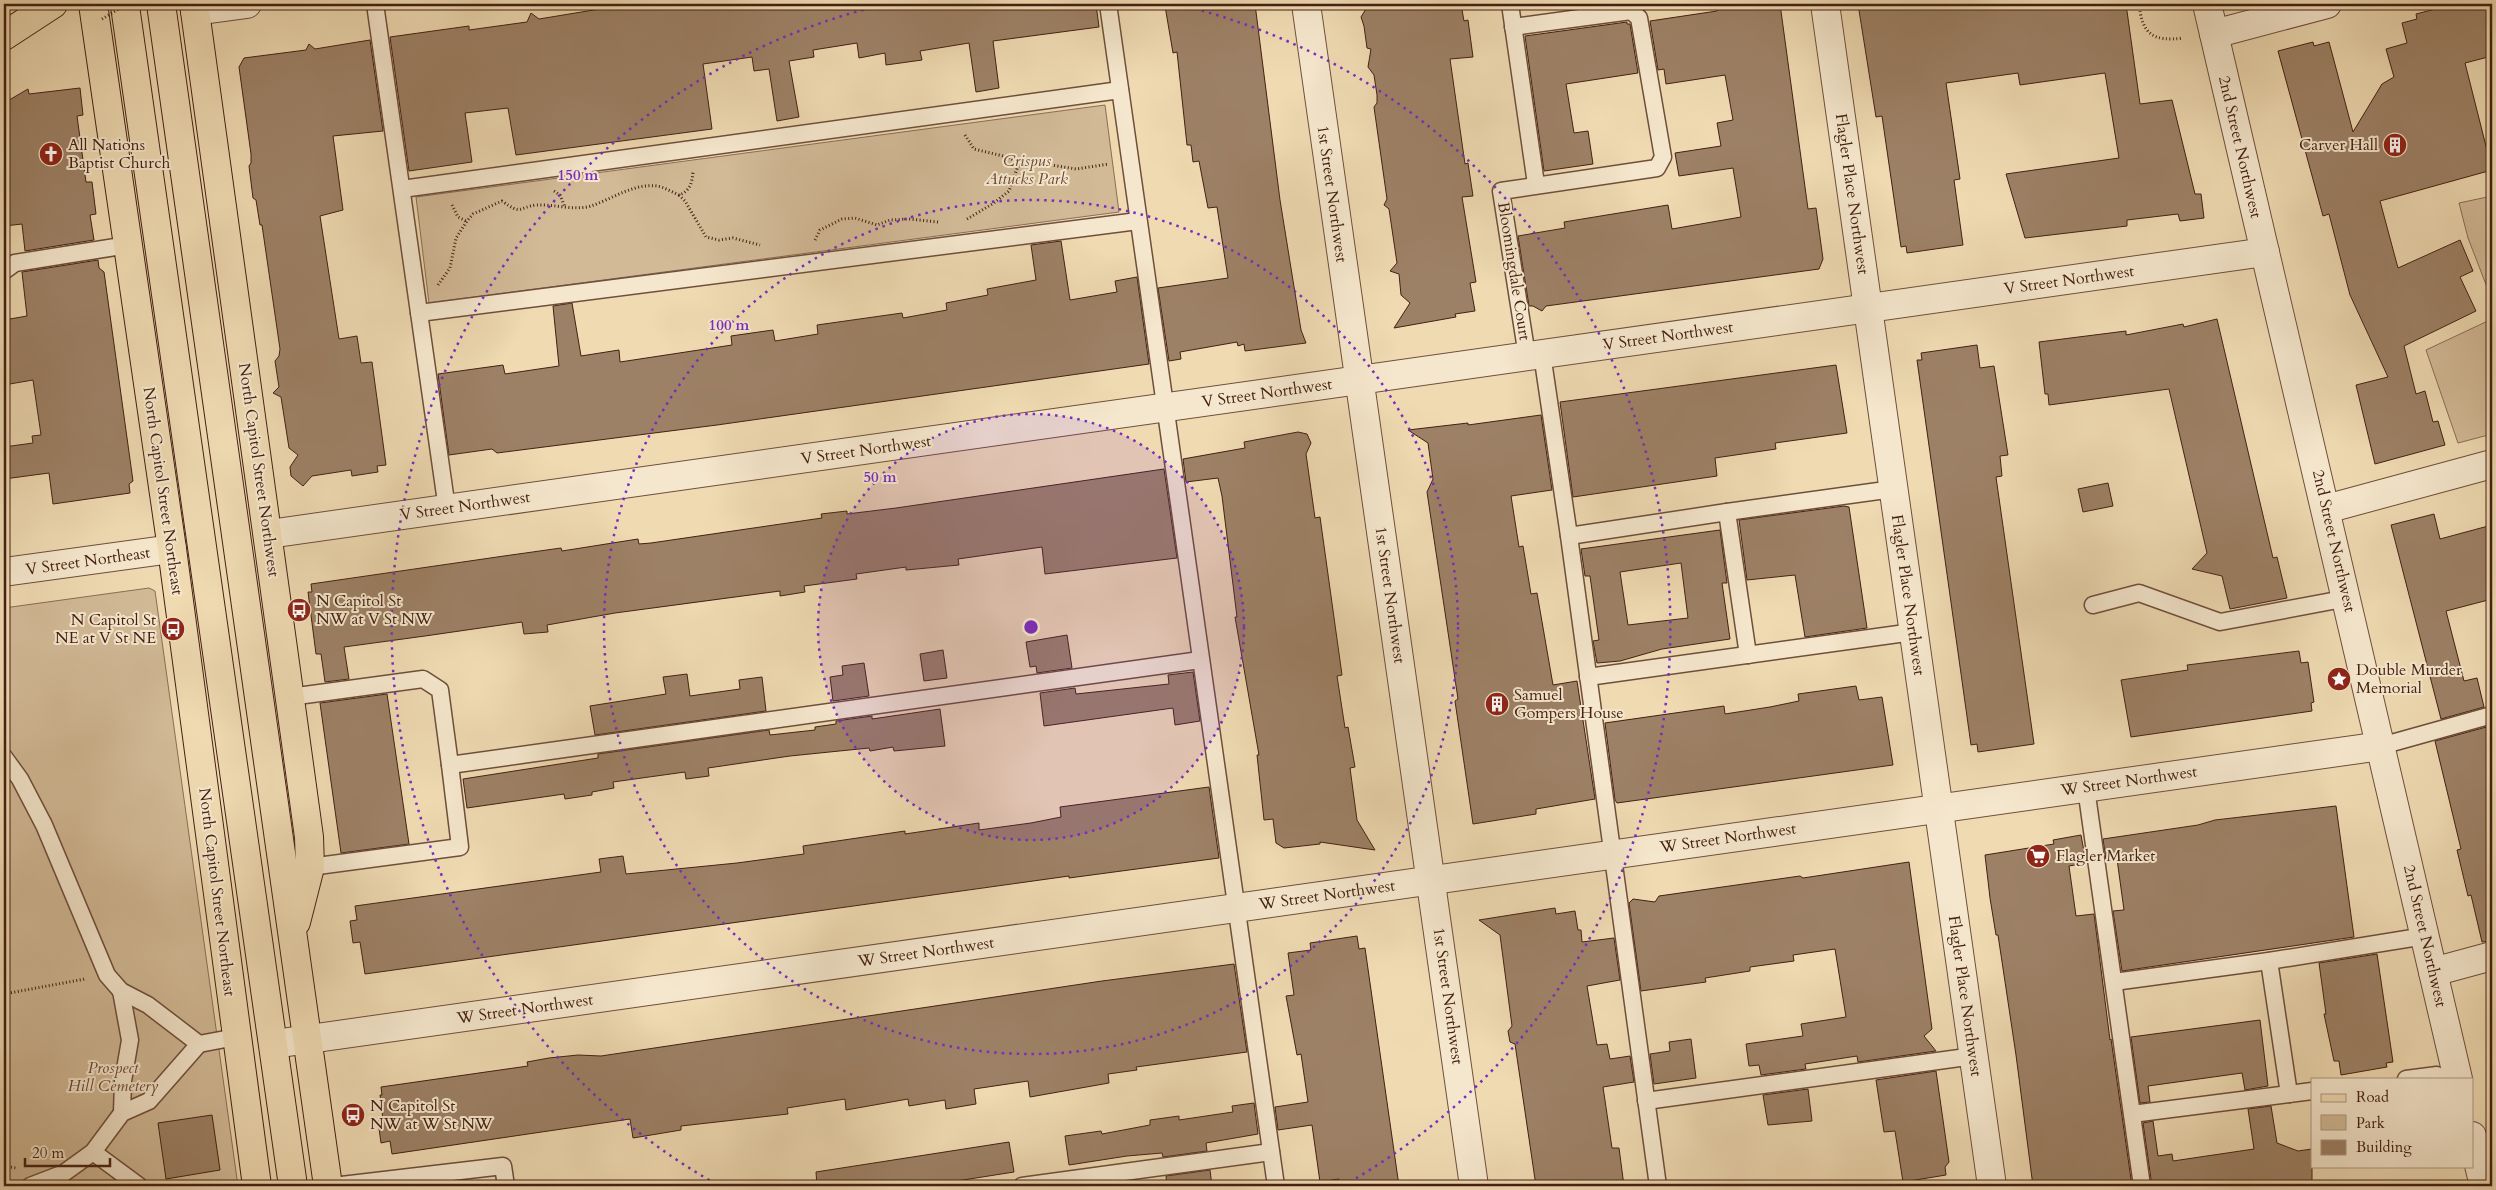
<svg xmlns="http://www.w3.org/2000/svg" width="2496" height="1190" viewBox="0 0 2496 1190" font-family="Cardo,serif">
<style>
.green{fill:#d2ba97;stroke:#8b6d55}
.building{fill:#9d8166;stroke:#442013;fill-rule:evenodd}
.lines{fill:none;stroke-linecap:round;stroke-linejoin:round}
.service-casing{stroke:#6f4e3b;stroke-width:19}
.minor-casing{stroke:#6f4e3b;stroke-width:30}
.tertiary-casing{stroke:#6f4e3b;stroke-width:30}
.primary-casing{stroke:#442013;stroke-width:30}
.path{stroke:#442013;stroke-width:3;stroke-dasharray:1 2.5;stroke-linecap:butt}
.service{stroke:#f5e7cd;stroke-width:16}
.minor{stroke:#f5e7cd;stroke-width:28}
.tertiary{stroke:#f5e7cd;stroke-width:28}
.primary{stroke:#efdab2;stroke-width:28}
.path-bridge{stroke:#442013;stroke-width:3;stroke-dasharray:1 2.5;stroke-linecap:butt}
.ring{fill:none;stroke:#7b2cbf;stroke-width:2.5;stroke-dasharray:2.5 5}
.labels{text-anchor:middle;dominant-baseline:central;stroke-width:4;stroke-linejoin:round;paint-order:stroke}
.poi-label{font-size:16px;fill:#442013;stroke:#f5e7cd;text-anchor:start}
.street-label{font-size:16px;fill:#442013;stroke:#f5e7cd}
.park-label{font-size:16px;font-style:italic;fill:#684634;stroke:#f5e7cd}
.centre{fill:#7b2cbf;stroke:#f5e7cd;stroke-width:2.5}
.ring-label{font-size:15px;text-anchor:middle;font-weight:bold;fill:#7b2cbf;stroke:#f5e7cd;stroke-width:4;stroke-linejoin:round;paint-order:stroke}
</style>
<rect width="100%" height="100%" fill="#efdab2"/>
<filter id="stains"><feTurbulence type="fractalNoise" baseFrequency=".004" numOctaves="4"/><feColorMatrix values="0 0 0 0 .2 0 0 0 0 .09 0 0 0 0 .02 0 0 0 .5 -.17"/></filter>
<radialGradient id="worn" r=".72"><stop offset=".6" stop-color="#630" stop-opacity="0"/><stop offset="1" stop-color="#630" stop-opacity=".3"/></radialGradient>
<g class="green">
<polygon points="1105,105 1119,212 429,303 416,197"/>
<polygon points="2492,196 2492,300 2468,238 2459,203"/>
<polygon points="2492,319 2492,434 2458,443 2426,350"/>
<polygon points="149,588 155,591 238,1186 4,1186 4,608"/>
</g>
<g class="building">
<polygon points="630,4 1096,4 1099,27 993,41 999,88 976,92 969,43 920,51 922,60 886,65 885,53 859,58 857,43 813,50 814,57 789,61 799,117 777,121 769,69 754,71 752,57 703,64 712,129 516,155 508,108 465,113 472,162 409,171 390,37 469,26 469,30 527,22 531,13 539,19"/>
<polygon points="1170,4 1255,4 1280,200 1301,330 1306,343 1245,351 1244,344 1238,346 1237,342 1180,352 1181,359 1169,361 1158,288 1228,278 1217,207 1208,208 1199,161 1193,162 1191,145 1187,145 1177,52 1173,53 1165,6 1170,6"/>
<polygon points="1369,4 1461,4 1464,21 1468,20 1473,57 1450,59 1465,164 1468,163 1473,196 1462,197 1476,282 1470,283 1475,311 1455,314 1456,317 1394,328 1410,303 1401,295 1399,274 1390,271 1397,263 1389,209 1384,205 1387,199 1374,107 1377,103 1377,95 1374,75 1368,67 1371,49 1367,48 1364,26 1361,17"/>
<polygon points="1716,4 1780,4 1808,209 1816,208 1823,259 1819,269 1546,306 1542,311 1533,306 1529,306 1518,236 1565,228 1564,222 1668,205 1672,229 1741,217 1733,168 1679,176 1675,153 1721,146 1717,123 1733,120 1725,75 1666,84 1664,69 1658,70 1650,21 1717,11"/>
<polygon points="1858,4 2126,4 2140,104 2172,100 2195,194 2201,194 2204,218 2180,221 2178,214 2127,220 2127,226 2025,238 2006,174 2119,158 2105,73 2020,85 2018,73 1946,83 1960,179 1954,180 1963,245 1907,253 1906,246 1901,247 1882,116 1876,117"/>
<polygon points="2455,4 2492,4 2492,56 2465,63 2492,170 2380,201 2398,268 2460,240 2473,271 2460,277 2476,311 2404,346 2416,394 2425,391 2433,422 2438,421 2445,445 2375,464 2356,385 2388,377 2350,295 2329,214 2323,216 2278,51 2313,42 2314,46 2329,42 2353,132 2382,84 2394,77 2386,49 2407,43 2402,23 2417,19 2416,14"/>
<polygon points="1627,22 1627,24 1630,24 1638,73 1566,84 1574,133 1588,131 1593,164 1544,171 1525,36"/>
<polygon points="370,40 383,131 333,136 343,210 320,216 339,339 357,336 361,363 372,362 386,465 377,466 378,472 352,476 351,470 312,476 303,486 291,476 290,467 298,455 289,448 281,397 273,393 279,387 275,361 279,356 280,349 262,225 260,225 256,200 253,198 249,166 251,163 251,154 239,67 244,58 306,50 309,44 315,49"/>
<polygon points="80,88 83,115 77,116 86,182 92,182 96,214 90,215 94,240 25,251 22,224 4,226 4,103 28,89 29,94"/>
<polygon points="1061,241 1070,300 1117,292 1115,281 1137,277 1149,364 717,425 497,453 492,449 449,455 438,374 503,365 505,374 559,366 553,306 572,303 581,356 619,350 620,362 732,345 731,336 773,330 775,341 818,334 817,325 902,313 903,318 947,310 946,303 988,295 987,289 1036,280 1031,245"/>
<polygon points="98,260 99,268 104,272 133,481 129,484 130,493 53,504 49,473 4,479 4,447 33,443 32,436 41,435 33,380 4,385 4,320 27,316 22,272"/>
<polygon points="2217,319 2273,558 2277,557 2287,598 2230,609 2222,576 2192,569 2207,553 2169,389 2049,405 2048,394 2045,394 2039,342 2126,331 2126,335 2183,324 2184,327"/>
<polygon points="1977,345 1980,368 1994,366 2008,455 2000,456 2002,476 1996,477 2034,744 1978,752 1977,744 1971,745 1917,360 1922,360 1921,353"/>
<polygon points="1836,365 1847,433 1775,443 1776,449 1715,458 1717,476 1573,497 1560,402"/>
<polygon points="1541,415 1552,490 1511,496 1519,547 1523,546 1531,594 1537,593 1553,685 1577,681 1595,799 1536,809 1536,814 1473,824 1455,701 1458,699 1427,492 1433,479 1428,443 1408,430 1468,423 1468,425"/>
<polygon points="1298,432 1307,434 1311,443 1306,454 1315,518 1320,517 1342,675 1337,676 1345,728 1348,727 1355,767 1350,768 1357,820 1375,850 1320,842 1320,844 1284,848 1276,843 1273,819 1264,820 1257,755 1259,755 1235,617 1237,617 1222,496 1218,478 1186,482 1183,459 1245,448 1244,442"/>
<polygon points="1164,469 1177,558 1045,574 1042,547 958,559 959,565 906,570 906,567 856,574 857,579 804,586 805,592 780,596 780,591 615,613 547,625 548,632 524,634 522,622 425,636 344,647 349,679 325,682 321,654 316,654 308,592 312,592 311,584 504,556 561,548 562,551 638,539 639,544 651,543 822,518 821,514 847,511 847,514 896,508"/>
<polygon points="2108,483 2113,506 2083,512 2078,489"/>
<polygon points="1844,506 1849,507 1867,628 1805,637 1795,575 1747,580 1739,520"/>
<polygon points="2434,514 2440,539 2492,525 2492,599 2446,611 2464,681 2477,678 2484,707 2441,719 2391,525"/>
<path d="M1720,530l7,53h-5l8,56 -68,10 -42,12 -23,2 -4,-22 6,-1 -9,-64h-5l-4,-27zM1681,563l7,55 -60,7 -8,-53z"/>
<polygon points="1067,635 1072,668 1037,673 1036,666 1030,667 1026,642"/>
<polygon points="943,650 947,678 924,681 920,654"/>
<polygon points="2299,651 2301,663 2308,662 2314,702 2311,703 2312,711 2131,737 2121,680 2188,670 2187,665"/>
<polygon points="864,663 869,696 833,701 830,677 843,675 842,666"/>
<polygon points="1193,672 1200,721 1175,725 1173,708 1044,726 1040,693 1075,688 1076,694 1169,684 1168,675"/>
<polygon points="687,674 690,696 740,689 739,680 762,677 766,711 595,735 590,706 666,694 663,677"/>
<polygon points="1856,686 1859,700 1882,697 1893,765 1617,803 1615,800 1605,723 1724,706 1725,714 1770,707 1799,701 1798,694"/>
<polygon points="387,694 409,844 341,853 320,703"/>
<polygon points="940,709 945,746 894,751 893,747 870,751 869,748 790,756 708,768 709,776 686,779 685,772 613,782 614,788 592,792 592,795 565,799 564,794 467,808 463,779 598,758 598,754 769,730 770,735 815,730 815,727 836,724 836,721 872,716 872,719"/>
<polygon points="2490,726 2492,734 2492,941 2482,942 2471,895 2468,896 2457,850 2461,849 2435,741"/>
<polygon points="1209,787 1219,858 1069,878 1069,876 365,974 360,942 353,943 350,921 357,920 355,906 601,872 599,859 623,856 626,874 737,863 804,854 803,846 905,831 905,834 979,823 979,830 1031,823 1061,817 1060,807"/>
<polygon points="2336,806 2354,937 2122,971 2113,911 2124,910 2117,859 2106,860 2103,839 2198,825 2215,820"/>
<polygon points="2081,835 2086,863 2069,866 2076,916 2094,914 2110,1040 2111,1039 2132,1186 2033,1186 2016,1055 1998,935 1996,935 1990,898 1985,855 2054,844 2053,840"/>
<polygon points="1909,862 1932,1029 1924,1036 1936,1051 1858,1062 1857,1056 1805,1064 1806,1069 1761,1075 1759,1065 1749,1066 1746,1044 1803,1036 1801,1024 1846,1017 1835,949 1793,955 1794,961 1750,967 1750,971 1705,978 1706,982 1641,991 1629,903 1633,899 1655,902 1659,896 1800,876 1803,878"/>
<polygon points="1555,908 1556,914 1575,911 1578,930 1581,930 1582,942 1614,938 1620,980 1587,986 1597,1045 1607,1044 1610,1059 1630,1056 1634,1082 1603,1087 1612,1148 1619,1148 1624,1186 1536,1186 1515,1044 1510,1042 1508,1031 1512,1026 1500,935 1479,920"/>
<polygon points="1357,936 1359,949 1365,948 1399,1186 1340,1186 1339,1179 1320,1182 1312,1125 1278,1130 1275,1107 1308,1102 1301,1054 1297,1055 1286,996 1294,995 1288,953 1311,950 1310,943"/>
<polygon points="2377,954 2393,1062 2386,1063 2387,1067 2341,1075 2339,1061 2334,1061 2324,1014 2326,1014 2319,963"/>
<polygon points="1234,964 1247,1052 1136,1067 1137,1070 1108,1074 1109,1083 1030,1097 1028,1081 974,1089 976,1104 946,1109 945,1100 909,1106 908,1099 846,1110 845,1099 787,1108 788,1114 681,1126 681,1130 633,1138 630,1119 392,1154 390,1141 381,1143 378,1121 383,1120 380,1095 382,1095 381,1087 528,1066 527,1062 549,1058 578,1055 601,1056 1102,981"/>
<polygon points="2260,1020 2268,1086 2245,1090 2242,1073 2148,1086 2150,1102 2140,1103 2131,1037"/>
<polygon points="1691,1039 1696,1078 1654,1084 1650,1054 1670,1051 1669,1042"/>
<polygon points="1936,1071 1949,1162 1945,1167 1946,1175 1903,1182 1895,1131 1884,1132 1876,1080"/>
<polygon points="1808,1089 1812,1121 1768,1125 1763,1095"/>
<polygon points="1254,1103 1258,1134 1206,1143 1207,1151 1163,1157 1162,1153 1127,1156 1069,1165 1065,1136 1101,1131 1102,1134 1150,1125 1150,1120 1179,1116 1179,1120 1233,1112 1232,1106"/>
<polygon points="2271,1106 2277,1143 2298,1151 2312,1149 2312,1186 2152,1186 2143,1123 2153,1121 2158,1156 2172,1154 2173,1161 2254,1149 2248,1109"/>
<polygon points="212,1115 220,1170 166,1179 158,1123"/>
<polygon points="1009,1142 1014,1172 925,1186 817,1186 816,1172"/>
<polygon points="1210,1170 1212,1186 1167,1186 1166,1176"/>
</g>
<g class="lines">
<g class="service-casing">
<g id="service">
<polyline points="375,4 447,509"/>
<polyline points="1108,4 1276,1186"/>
<polyline points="1510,4 1536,184"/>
<polyline points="1513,27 1631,11 1639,18 1663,157 1657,168 1501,191 1527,356"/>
<polyline points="402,189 1120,90"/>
<polyline points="4,271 15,263 128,245"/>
<polyline points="419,313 1138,221"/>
<polyline points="1542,354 1569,536 1658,1186"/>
<polyline points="1727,512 1893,489"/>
<polyline points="1569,536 1727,512 1748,655"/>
<polyline points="2093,605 2139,593 2220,622 2348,598"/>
<polyline points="1588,677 1913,632"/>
<polyline points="290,697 423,679 440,690 450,765 1200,660"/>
<polyline points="2381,746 2492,715"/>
<polyline points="4,757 20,779 44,825 107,975 121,991 148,1005 199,1044 236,1037"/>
<polyline points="2086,788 2142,1186"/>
<polyline points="310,867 460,847 450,765"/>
<polyline points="2269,961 2289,1094"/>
<polyline points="2114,982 2269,961 2425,936"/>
<polyline points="121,991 130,1040 123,1081 122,1113"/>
<polyline points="2406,1079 2437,1075"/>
<polyline points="1646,1101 1974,1056"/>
<polyline points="2132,1114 2312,1091"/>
<polyline points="93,1152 139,1186"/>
<polyline points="30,1186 64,1173 93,1152 122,1113 149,1101 199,1044"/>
<polyline points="333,1186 503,1166 506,1186"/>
<polyline points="1022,1186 1271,1152"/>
</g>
</g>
<g class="minor-casing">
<g id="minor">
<polyline points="1825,4 1992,1186"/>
<polyline points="2207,4 2458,1079"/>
<polyline points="195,11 247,4"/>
<polyline points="2214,34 2327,4"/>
<polyline points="2326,509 2492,464"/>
<polyline points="269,534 2265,252"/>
<polyline points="4,572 172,549"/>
<polyline points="2433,972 2492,956"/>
<polyline points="274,1044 2381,746"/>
<polyline points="2472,1136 2484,1186"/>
</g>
</g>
<g class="tertiary-casing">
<polyline id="tertiary" points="1306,4 1474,1186"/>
</g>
<g class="primary-casing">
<g id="primary">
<polyline points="93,4 172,549 257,1186"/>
<polyline points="161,4 328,1186"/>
<polyline points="194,4 309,837 310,867 296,922"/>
<polyline points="125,6 293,1186"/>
<polyline points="4,36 53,4"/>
</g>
</g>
<g class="path">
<path d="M2139,4c3,30 14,38 44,34"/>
<polyline points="965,135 974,149 1011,158 1018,166 1045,164 1076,169 1109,164"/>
<polyline points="554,191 560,195 565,207"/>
<polyline points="679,195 685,201 706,237 719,240 733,238 760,245"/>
<polyline points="452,205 458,217 466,221"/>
<polyline points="967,219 994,203 1009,191 1018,166"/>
<polyline points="815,240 820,230 842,219 855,218 877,225 890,220 909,219 938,222"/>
<path d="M438,285l12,-17 6,-30 11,-17 6,-7 29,-13c21,15 15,6 35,4 17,-1 37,6 54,1 21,-7 43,-23 66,-20 7,1 15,6 22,9 11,-4 13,-12 14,-23"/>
<polyline points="4,994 85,979"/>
<polyline points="4,1166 16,1168"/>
</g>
<use href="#service" class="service"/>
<use href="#minor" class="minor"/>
<use href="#tertiary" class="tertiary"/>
<use href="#primary" class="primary"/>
<polyline class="path-bridge" points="102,19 127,4"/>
</g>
<circle cx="1031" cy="627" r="213" fill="#7b2cbf" fill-opacity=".12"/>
<g class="ring">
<circle cx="1031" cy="627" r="213"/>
<circle cx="1031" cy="627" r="427"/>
<path d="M716 1184A640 640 0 0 1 882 5M1180 5A640 640 0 0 1 1346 1184"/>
</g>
<defs>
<g id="building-disc" transform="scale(1.25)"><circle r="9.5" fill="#8f2418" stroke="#f5e7cd"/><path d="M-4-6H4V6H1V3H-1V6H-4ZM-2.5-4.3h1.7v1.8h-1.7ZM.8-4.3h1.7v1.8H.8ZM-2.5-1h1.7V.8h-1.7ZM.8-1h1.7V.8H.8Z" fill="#fff"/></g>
<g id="church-disc" transform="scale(1.25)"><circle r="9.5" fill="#8f2418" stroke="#f5e7cd"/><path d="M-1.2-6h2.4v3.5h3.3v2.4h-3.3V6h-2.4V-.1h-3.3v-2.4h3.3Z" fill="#fff"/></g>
<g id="bus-disc" transform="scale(1.25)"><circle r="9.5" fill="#8f2418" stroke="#f5e7cd"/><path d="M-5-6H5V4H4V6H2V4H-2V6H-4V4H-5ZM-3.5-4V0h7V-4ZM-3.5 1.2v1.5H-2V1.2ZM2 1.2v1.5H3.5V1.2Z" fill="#fff"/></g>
<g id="sight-disc" transform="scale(1.25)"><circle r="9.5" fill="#8f2418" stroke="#f5e7cd"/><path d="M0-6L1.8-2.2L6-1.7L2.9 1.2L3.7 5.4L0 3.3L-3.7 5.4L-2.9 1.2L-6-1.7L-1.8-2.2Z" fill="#fff"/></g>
<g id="supermarket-disc" transform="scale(1.25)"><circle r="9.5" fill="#8f2418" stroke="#f5e7cd"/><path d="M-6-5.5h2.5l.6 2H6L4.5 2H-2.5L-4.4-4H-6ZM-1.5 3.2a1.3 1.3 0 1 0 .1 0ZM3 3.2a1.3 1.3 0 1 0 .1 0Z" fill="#fff"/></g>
</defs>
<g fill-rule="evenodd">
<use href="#building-disc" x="2395" y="145"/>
<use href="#church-disc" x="51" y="154"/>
<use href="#bus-disc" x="299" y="610"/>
<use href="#bus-disc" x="173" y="629"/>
<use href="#sight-disc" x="2339" y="679"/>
<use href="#building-disc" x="1497" y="704"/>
<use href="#supermarket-disc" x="2038" y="856"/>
<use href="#bus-disc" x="353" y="1115"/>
</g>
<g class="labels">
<g class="poi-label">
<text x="68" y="145">All Nations<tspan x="68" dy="18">Baptist Church</tspan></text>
<text x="2378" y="145" text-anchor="end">Carver Hall</text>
<text x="316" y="601">N Capitol St<tspan x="316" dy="18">NW at V St NW</tspan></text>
<text x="156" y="620" text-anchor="end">N Capitol St<tspan x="156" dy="18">NE at V St NE</tspan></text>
<text x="2356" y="670">Double Murder<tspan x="2356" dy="18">Memorial</tspan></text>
<text x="1514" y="695">Samuel<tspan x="1514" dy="18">Gompers House</tspan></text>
<text x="2056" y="856">Flagler Market</text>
<text x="370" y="1106">N Capitol St<tspan x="370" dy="18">NW at W St NW</tspan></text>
</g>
<g class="street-label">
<text transform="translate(2240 147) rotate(77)">2nd Street Northwest</text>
<text transform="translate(1332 194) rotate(82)">1st Street Northwest</text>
<text transform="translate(1852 194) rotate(82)">Flagler Place Northwest</text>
<text transform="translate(1514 271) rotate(81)">Bloomingdale Court</text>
<text transform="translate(2069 280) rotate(-8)">V Street Northwest</text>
<text transform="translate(1668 336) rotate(-8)">V Street Northwest</text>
<text transform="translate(1267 393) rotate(-8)">V Street Northwest</text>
<text transform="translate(866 450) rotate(-8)">V Street Northwest</text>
<text transform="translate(259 470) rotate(82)">North Capitol Street Northwest</text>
<text transform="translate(163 491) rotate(82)">North Capitol Street Northeast</text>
<text transform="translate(465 506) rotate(-8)">V Street Northwest</text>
<text transform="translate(2334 541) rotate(77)">2nd Street Northwest</text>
<text transform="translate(88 561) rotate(-8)">V Street Northeast</text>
<text transform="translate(1390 595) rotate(82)">1st Street Northwest</text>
<text transform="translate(1908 595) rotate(82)">Flagler Place Northwest</text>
<text transform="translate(2129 781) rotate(-8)">W Street Northwest</text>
<text transform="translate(1728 838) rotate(-8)">W Street Northwest</text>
<text transform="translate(217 892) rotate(83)">North Capitol Street Northeast</text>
<text transform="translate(1327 895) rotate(-8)">W Street Northwest</text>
<text transform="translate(2425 936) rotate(77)">2nd Street Northwest</text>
<text transform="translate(926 952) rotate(-8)">W Street Northwest</text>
<text transform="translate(1448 996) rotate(82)">1st Street Northwest</text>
<text transform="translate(1965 996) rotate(82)">Flagler Place Northwest</text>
<text transform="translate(525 1009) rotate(-8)">W Street Northwest</text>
</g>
<g class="park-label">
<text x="1027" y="161">Crispus<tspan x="1027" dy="18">Attucks Park</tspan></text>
<text x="113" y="1068">Prospect<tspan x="113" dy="18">Hill Cemetery</tspan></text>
</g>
</g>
<circle cx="1031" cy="627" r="8" class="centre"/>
<g class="ring-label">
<text x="578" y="180">150 m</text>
<text x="729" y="330">100 m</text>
<text x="880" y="482">50 m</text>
</g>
<rect width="2496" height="1190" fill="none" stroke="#efdab2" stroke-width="20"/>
<rect x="5" y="5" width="2486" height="1180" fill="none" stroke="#442013" stroke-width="2.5"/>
<rect x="10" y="10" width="2476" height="1170" fill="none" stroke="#442013"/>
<rect x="2311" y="1078" width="162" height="90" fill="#f5e7cd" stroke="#ae9783"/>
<rect x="2321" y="1094" width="25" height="8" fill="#efdab2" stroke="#ae9783"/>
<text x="2356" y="1102" font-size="15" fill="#442013">Road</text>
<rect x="2321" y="1115" width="25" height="15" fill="#d2ba97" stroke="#ae9783"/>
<text x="2356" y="1128" font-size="15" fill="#442013">Park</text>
<rect x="2321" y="1140" width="25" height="15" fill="#9d8166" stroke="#ae9783"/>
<text x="2356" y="1152" font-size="15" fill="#442013">Building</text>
<path d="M25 1158v8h85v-8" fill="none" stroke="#442013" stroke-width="2.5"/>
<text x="32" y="1158" font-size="15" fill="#442013" stroke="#f5e7cd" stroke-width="4" paint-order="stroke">20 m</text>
<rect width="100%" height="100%" filter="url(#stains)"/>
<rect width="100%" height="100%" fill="url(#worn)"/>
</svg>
